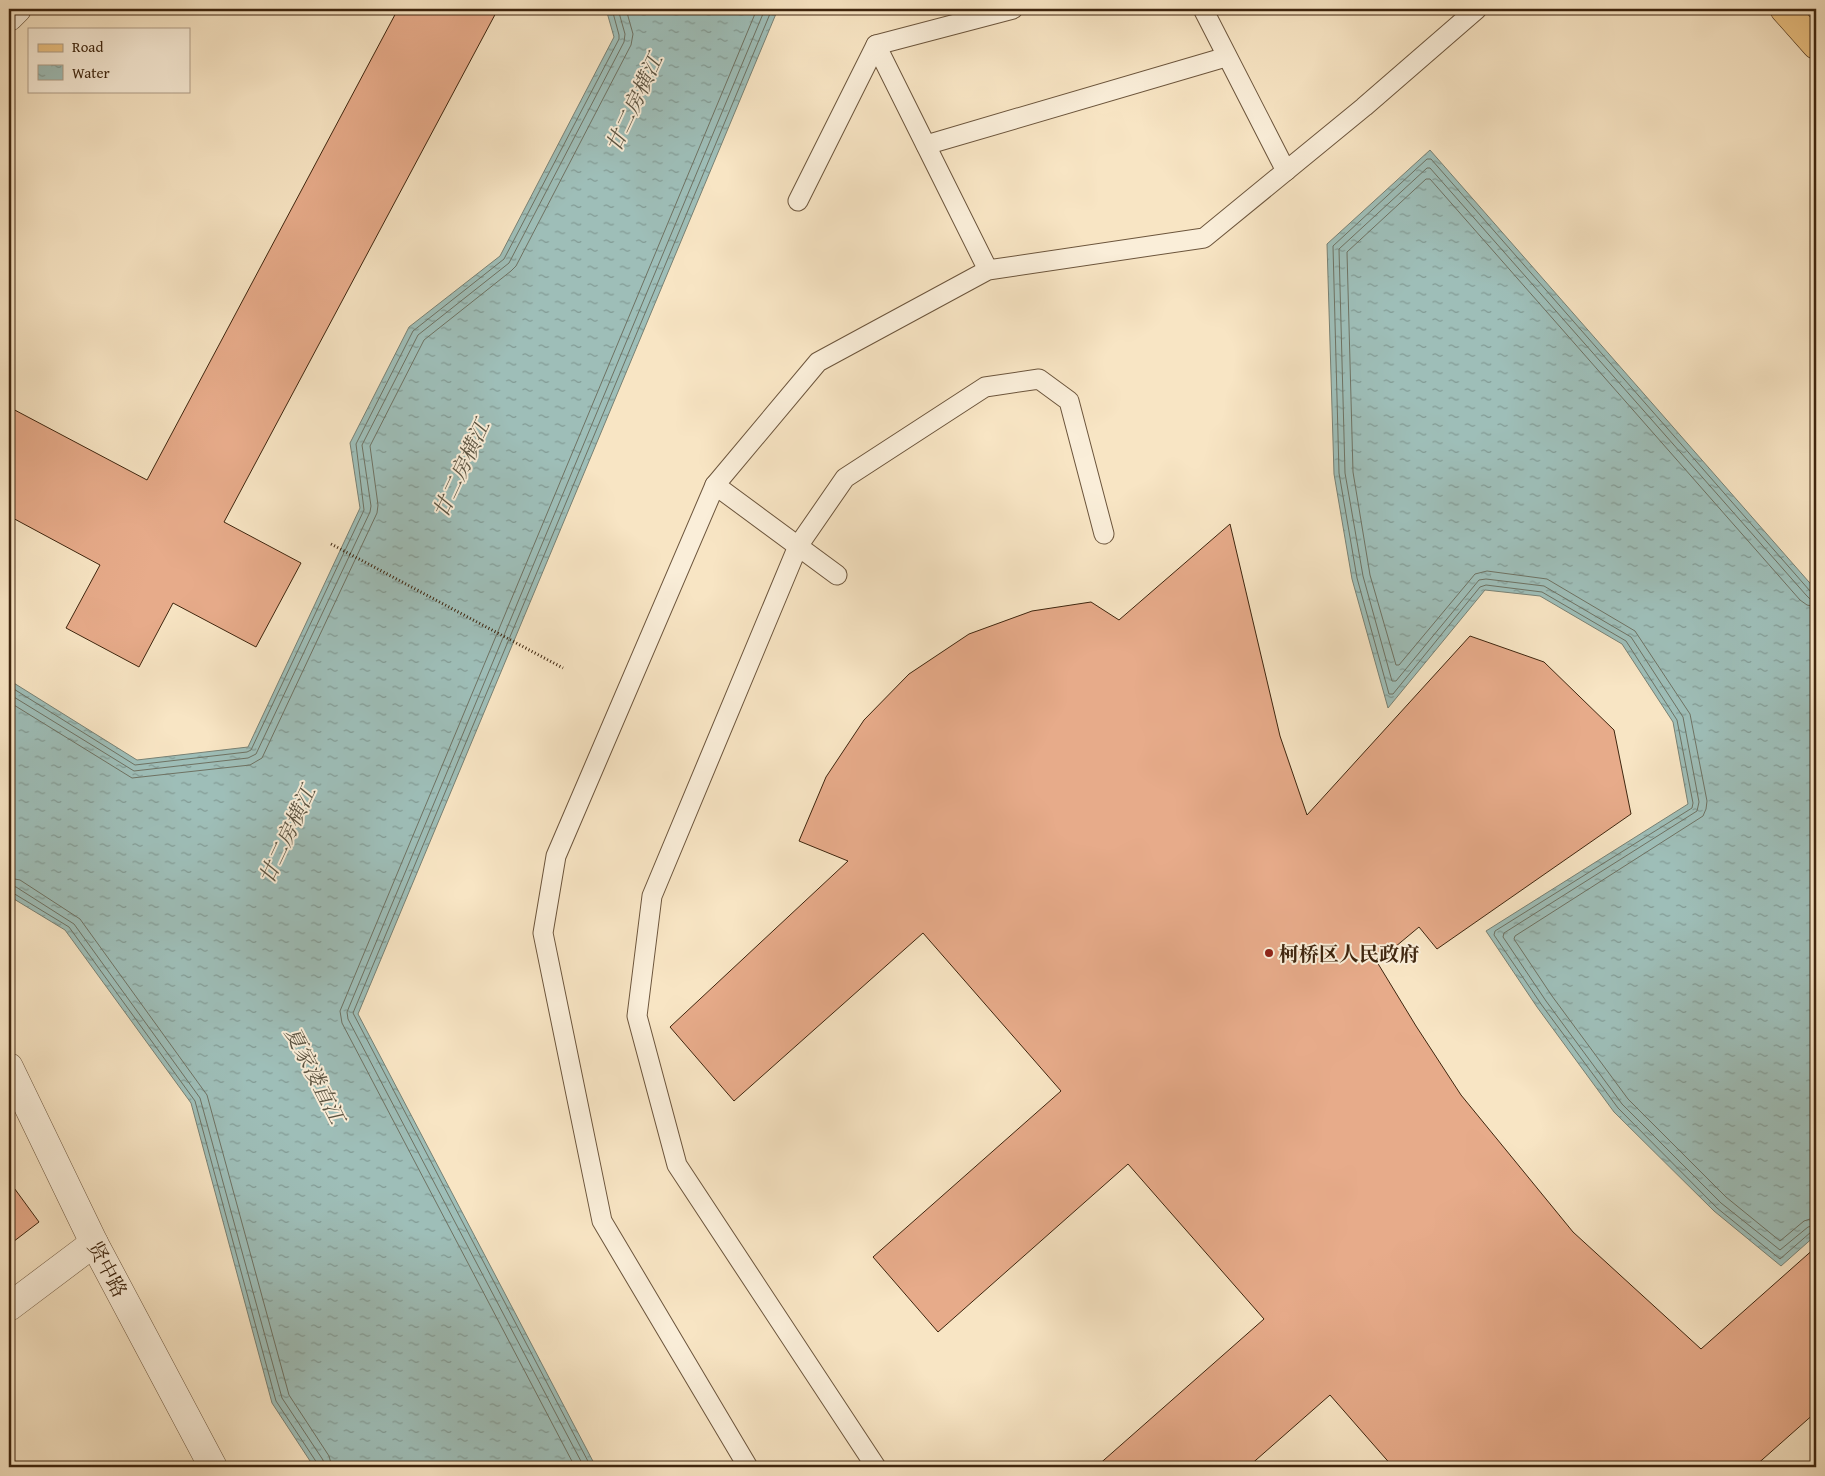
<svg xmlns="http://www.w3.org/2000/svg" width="1825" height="1476" viewBox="0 0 1825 1476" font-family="'Gentium Book Plus','Noto Serif SC',serif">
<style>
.water{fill:url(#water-ripples);stroke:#788174}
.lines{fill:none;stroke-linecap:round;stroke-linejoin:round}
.shore{stroke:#6e7263;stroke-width:1}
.building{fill:#e7ab8a;stroke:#3e250e}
.lane-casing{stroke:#6c553c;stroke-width:21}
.street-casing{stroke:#6c553c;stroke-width:29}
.secondary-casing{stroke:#3e250e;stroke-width:29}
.primary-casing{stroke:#3e250e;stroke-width:29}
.path{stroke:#3e250e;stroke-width:3;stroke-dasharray:1 2.5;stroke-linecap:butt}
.lane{stroke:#faeed9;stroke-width:19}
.street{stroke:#faeed9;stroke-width:28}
.secondary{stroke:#faeed9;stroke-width:28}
.primary{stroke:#ecc282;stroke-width:28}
.poi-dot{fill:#8f2418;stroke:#faeed9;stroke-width:2}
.labels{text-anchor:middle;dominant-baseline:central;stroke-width:4;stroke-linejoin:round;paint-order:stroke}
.poi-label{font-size:20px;font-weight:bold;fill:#3e250e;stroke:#faeed9;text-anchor:start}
.street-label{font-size:20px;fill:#3e250e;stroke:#faeed9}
.water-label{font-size:21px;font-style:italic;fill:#5b5341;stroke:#faeed9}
</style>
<defs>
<pattern id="water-ripples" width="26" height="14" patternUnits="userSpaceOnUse" patternTransform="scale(1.25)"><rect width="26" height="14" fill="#9ebeb8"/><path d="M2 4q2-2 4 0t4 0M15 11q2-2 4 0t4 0" fill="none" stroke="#829a94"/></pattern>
</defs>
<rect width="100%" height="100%" fill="#f8e5c4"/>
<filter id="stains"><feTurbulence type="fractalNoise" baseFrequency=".004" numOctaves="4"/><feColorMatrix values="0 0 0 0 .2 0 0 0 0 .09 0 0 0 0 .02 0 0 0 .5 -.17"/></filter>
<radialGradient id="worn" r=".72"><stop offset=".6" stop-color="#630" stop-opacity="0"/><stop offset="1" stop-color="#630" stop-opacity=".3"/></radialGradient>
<g class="water">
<polygon points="606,9 778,9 358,1014 596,1467 314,1467 272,1403 191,1103 65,930 9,896 9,680 137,760 248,747 360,508 350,443 409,327 500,256 614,37"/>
<polygon points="1430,150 1816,590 1816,1235 1781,1266 1714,1211 1614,1112 1537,1007 1486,931 1688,804 1673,722 1622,644 1540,596 1485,590 1388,708 1352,579 1334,474 1327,244"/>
</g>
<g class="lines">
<g class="shore">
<polyline points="1816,593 1810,591 1431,159 1427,159 1333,246 1339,473 1357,578 1389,694 1393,694 1480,587 1486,585 1542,592 1626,641 1677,720 1693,803 1692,808 1495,931 1494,935 1541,1004 1618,1108 1717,1208 1780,1259 1811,1232 1816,1231"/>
<polyline points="1816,600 1810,599 1806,595 1430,168 1427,168 1339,249 1345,473 1363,576 1392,681 1396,681 1479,580 1486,579 1544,586 1631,637 1683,717 1699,802 1697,811 1504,933 1503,937 1546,1001 1622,1104 1721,1203 1780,1250 1808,1227 1816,1225"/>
<polyline points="1816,607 1807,605 1800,600 1430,179 1426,179 1347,252 1353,472 1370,575 1396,665 1399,665 1475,574 1487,571 1547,579 1635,631 1690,714 1707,801 1706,809 1703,816 1515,936 1514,939 1552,996 1628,1099 1726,1197 1780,1241 1804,1221 1816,1217"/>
<polyline points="9,686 135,765 247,752 251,750 364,510 356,444 413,331 504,259 619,39 619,35 612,9"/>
<polyline points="9,694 134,771 248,758 256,754 370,512 371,506 362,445 418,335 509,263 624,42 625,34 618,9"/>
<polyline points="9,702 132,778 250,765 262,758 377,513 378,505 370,446 424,340 511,271 516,266 631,45 633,34 626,9"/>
<polyline points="9,878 20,880 80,919 207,1095 289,1395 329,1456 332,1467"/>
<polyline points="9,885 16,887 74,924 200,1098 282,1398 323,1460 324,1467"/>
<polyline points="9,892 13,893 69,927 195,1101 276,1401 317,1463 318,1467"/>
<polyline points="575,1467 342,1023 340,1011 757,9"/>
<polyline points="584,1467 348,1019 347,1012 765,9"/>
<polyline points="591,1467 353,1013 772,9"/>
</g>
</g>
<g class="building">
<polygon points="398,9 498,9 224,522 301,563 256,647 173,603 139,667 66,628 100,565 9,516 9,407 147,480"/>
<polygon points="1230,524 1280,736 1307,815 1470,636 1544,662 1614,730 1631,814 1437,949 1419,927 1377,962 1416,1026 1461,1095 1573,1232 1701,1349 1816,1247 1816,1412 1754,1467 1393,1467 1330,1395 1248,1467 1096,1467 1264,1319 1128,1164 938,1332 873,1257 1061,1091 923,933 734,1101 670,1027 848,861 799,841 826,777 864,720 909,674 969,634 1032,611 1091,602 1119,620"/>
<polygon points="9,1181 39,1222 9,1245"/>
</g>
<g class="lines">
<g class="lane-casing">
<g id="lane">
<polyline points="1203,9 1286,171"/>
<polyline points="876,45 988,270"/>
<polyline points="926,145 1226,57"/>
<polyline points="798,201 876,45 1013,9"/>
<polyline points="715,485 837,575"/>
<polyline points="748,1467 602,1221 543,933 556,856 715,485 818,362 988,270 1204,238 1364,107 1477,9"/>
<polyline points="876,1467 677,1165 637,1016 652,896 798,546 845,478 985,387 1039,379 1069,401 1104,534"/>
</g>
</g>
<g class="street-casing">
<g id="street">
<polyline points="9,1067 94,1243 213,1467"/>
<polyline points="9,1307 94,1243"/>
</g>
</g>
<g class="secondary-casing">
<polyline id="secondary" points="9,17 17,9"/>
</g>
<g class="primary-casing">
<polyline id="primary" points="1784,9 1816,45"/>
</g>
<polyline class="path" points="331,544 563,668"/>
<use href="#lane" class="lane"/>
<use href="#street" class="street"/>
<use href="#secondary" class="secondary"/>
<use href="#primary" class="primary"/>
</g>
<circle class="poi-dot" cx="1269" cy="953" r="5"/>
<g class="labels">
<g class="poi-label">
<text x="1279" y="953">柯桥区人民政府</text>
</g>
<g class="street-label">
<text transform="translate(108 1269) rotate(62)">贤中路</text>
</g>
<g class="water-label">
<text transform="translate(634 103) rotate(-65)">廿二房横江</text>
<text transform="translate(461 469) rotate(-65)">廿二房横江</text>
<text transform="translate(287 835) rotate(-65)">廿二房横江</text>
<text transform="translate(315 1075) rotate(63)">夏家溇直江</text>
</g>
</g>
<rect width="1825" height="1476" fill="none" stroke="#f8e5c4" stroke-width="30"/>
<rect x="10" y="10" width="1805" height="1456" fill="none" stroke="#3e250e" stroke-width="2.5"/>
<rect x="15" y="15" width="1795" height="1446" fill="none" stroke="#3e250e"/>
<rect x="28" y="28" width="162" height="65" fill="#faeed9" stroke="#af9e88"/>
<rect x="38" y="44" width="25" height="8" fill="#ecc282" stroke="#af9e88"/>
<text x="72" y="52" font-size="15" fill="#3e250e">Road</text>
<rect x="38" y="65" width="25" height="15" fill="url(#water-ripples)" stroke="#af9e88"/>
<text x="72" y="78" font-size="15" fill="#3e250e">Water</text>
<rect width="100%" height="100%" filter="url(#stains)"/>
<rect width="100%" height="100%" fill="url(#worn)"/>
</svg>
